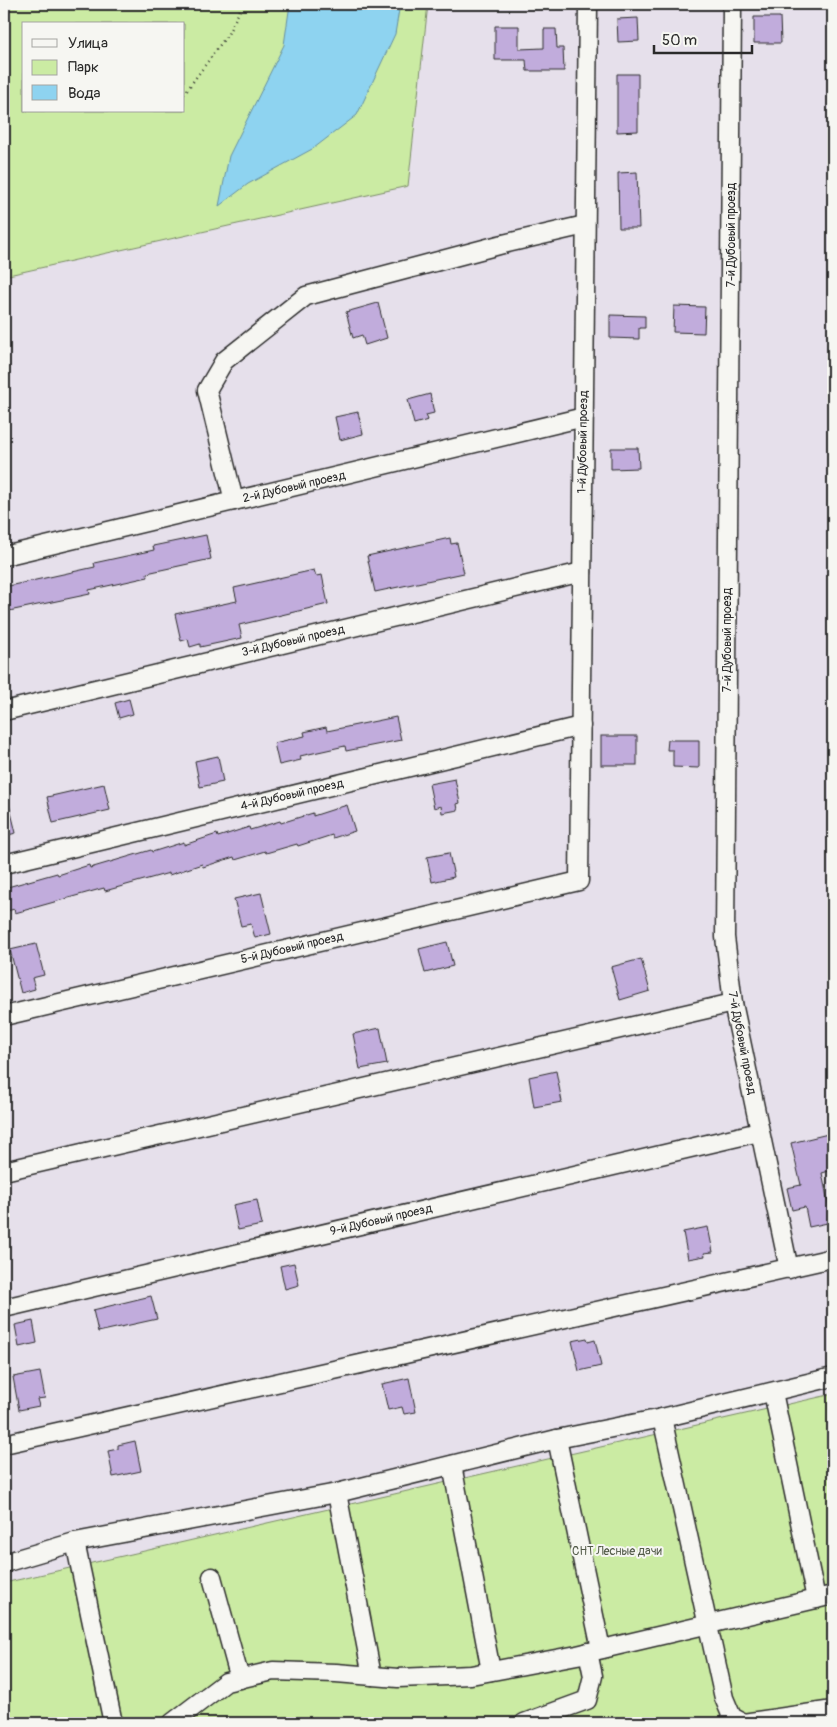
<svg xmlns="http://www.w3.org/2000/svg" width="837" height="1727" viewBox="0 0 837 1727" font-family="Pangolin,sans-serif">
<style>
.green{fill:#cbeba3;stroke:#7b8b67;fill-rule:evenodd}
.water{fill:#8ed3f0;stroke:#6690a1}
.building{fill:#c1acdc;stroke:#2b2b2b}
.lines{fill:none;stroke-linecap:round;stroke-linejoin:round}
.minor-casing{stroke:#2b2b2b;stroke-width:21}
.path{stroke:#2b2b2b;stroke-width:2.5;stroke-dasharray:1 4;stroke-linecap:butt}
.minor{stroke:#f6f6f2;stroke-width:18}
.labels{text-anchor:middle;dominant-baseline:central;stroke-width:4;stroke-linejoin:round;paint-order:stroke}
.street-label{font-size:12px;fill:#2b2b2b;stroke:#f6f6f2}
.park-label{font-size:12px;fill:#535b49;stroke:#f6f6f2}
</style>
<rect width="100%" height="100%" fill="#e6e0eb"/>
<filter id="ink" filterUnits="userSpaceOnUse"><feTurbulence type="fractalNoise" baseFrequency=".02" numOctaves="2"/><feDisplacementMap in="SourceGraphic" scale="10" xChannelSelector="R" yChannelSelector="G"/><feConvolveMatrix kernelMatrix="1 2 1 2 8 2 1 2 1" color-interpolation-filters="sRGB"/></filter>
<g filter="url(#ink)">
<g class="green">
<path d="M4,4h424l-20,182 -404,90zM24,24h160v87h-160z"/>
<polygon points="833,1394 833,1723 4,1723 4,1583"/>
</g>
<polygon class="water" points="290,4 400,4 395,34 357,115 314,148 248,184 219,206 229,156 284,45"/>
<g class="building">
<polygon points="754,17 780,17 781,43 754,43"/>
<polygon points="638,18 639,41 618,42 617,19"/>
<polygon points="495,26 519,26 519,49 544,48 544,29 556,29 557,48 563,48 564,71 527,71 526,60 495,60"/>
<polygon points="617,74 638,74 638,131 617,132"/>
<polygon points="637,172 639,228 619,228 618,173"/>
<polygon points="378,303 387,338 365,345 362,335 353,338 346,312"/>
<polygon points="674,306 705,307 704,333 673,332"/>
<polygon points="610,315 645,316 645,328 639,328 639,339 610,338"/>
<polygon points="430,394 434,413 426,415 428,420 414,424 408,400"/>
<polygon points="358,412 363,434 340,440 335,417"/>
<polygon points="611,448 638,448 639,468 611,469"/>
<polygon points="206,535 211,559 147,573 148,577 89,590 90,594 9,611 4,587 95,567 94,563 154,550 153,546"/>
<polygon points="450,538 451,544 457,543 464,573 375,592 367,556"/>
<polygon points="314,570 316,576 322,575 328,604 239,625 242,638 200,647 200,644 190,647 188,639 181,641 175,614 237,601 234,588"/>
<polygon points="129,699 133,714 119,718 115,703"/>
<polygon points="396,717 401,740 346,751 345,746 300,756 301,760 279,765 274,743 305,736 304,732 326,727 327,731"/>
<rect x="601" y="736" width="36" height="29"/>
<polygon points="668,740 699,740 699,768 673,767 673,750 667,750"/>
<polygon points="218,756 223,782 200,787 195,761"/>
<polygon points="455,779 460,803 457,804 458,810 442,813 441,806 434,808 429,784"/>
<polygon points="104,784 110,810 53,823 47,797"/>
<polygon points="4,800 8,800 16,833 4,836"/>
<polygon points="347,805 355,831 333,838 332,835 298,846 297,844 266,853 265,851 235,860 234,857 203,867 202,864 169,875 169,873 105,891 104,888 15,913 14,909 4,912 4,888 57,873 58,875 89,865 90,868 151,850 152,852 184,842 184,845 217,834 218,837 249,827 250,830 280,821 281,823 313,813 313,816"/>
<polygon points="449,853 454,877 432,882 427,857"/>
<polygon points="261,893 271,934 255,938 251,924 241,926 234,899"/>
<polygon points="447,942 453,966 425,973 419,949"/>
<polygon points="36,944 44,975 32,978 35,989 21,993 10,950"/>
<polygon points="641,959 650,991 620,1000 611,967"/>
<polygon points="380,1028 387,1064 360,1069 353,1034"/>
<polygon points="556,1071 562,1102 534,1107 529,1077"/>
<polygon points="828,1134 833,1156 833,1170 822,1173 832,1222 809,1227 805,1207 792,1210 787,1188 801,1185 791,1143"/>
<polygon points="257,1200 262,1225 238,1230 233,1205"/>
<polygon points="708,1227 713,1252 704,1253 705,1256 688,1259 683,1232"/>
<polygon points="294,1263 299,1285 285,1289 280,1266"/>
<polygon points="151,1296 157,1319 98,1332 93,1310"/>
<polygon points="33,1321 37,1343 19,1347 15,1325"/>
<polygon points="587,1338 588,1342 595,1340 601,1366 579,1371 572,1341"/>
<polygon points="40,1372 45,1398 37,1399 39,1406 19,1410 13,1377"/>
<polygon points="409,1378 416,1412 404,1414 402,1407 388,1410 382,1384"/>
<polygon points="135,1441 141,1471 113,1477 108,1451 118,1449 118,1445"/>
</g>
<g class="lines">
<g class="minor-casing">
<g id="minor">
<polyline points="732,4 725,937 733,1003 789,1269"/>
<polyline points="234,501 207,390 224,361 306,296 499,245 585,225"/>
<polyline points="4,556 584,417"/>
<polyline points="4,711 582,572"/>
<polyline points="4,864 581,726"/>
<polyline points="4,1016 579,881 588,4"/>
<polyline points="4,1171 733,1003"/>
<polyline points="4,1308 759,1132"/>
<polyline points="773,1392 816,1599"/>
<polyline points="662,1418 724,1698 732,1717 743,1723 833,1710"/>
<polyline points="557,1439 601,1649"/>
<polyline points="4,1444 833,1258"/>
<polyline points="452,1465 491,1671"/>
<polyline points="337,1493 372,1676"/>
<polyline points="75,1542 113,1723"/>
<polyline points="4,1563 75,1542 337,1493 557,1439 662,1418 833,1377"/>
<polyline points="212,1577 240,1679"/>
<polyline points="172,1723 226,1682 273,1671 336,1673 398,1678 471,1675 577,1655 833,1595"/>
<polyline points="524,1723 587,1700 593,1676 588,1652"/>
</g>
</g>
<polyline class="path" points="184,94 228,34 243,4"/>
<use href="#minor" class="minor"/>
</g>
</g>
<g class="labels">
<g class="street-label">
<text transform="translate(731 235) rotate(-90)">7-й Дубовый проезд</text>
<text transform="translate(583 442) rotate(-89)">1-й Дубовый проезд</text>
<text transform="translate(294 487) rotate(-13)">2-й Дубовый проезд</text>
<text transform="translate(727 640) rotate(-90)">7-й Дубовый проезд</text>
<text transform="translate(293 641) rotate(-13)">3-й Дубовый проезд</text>
<text transform="translate(292 795) rotate(-13)">4-й Дубовый проезд</text>
<text transform="translate(292 948) rotate(-13)">5-й Дубовый проезд</text>
<text transform="translate(742 1043) rotate(79)">7-й Дубовый проезд</text>
<text transform="translate(381 1220) rotate(-13)">9-й Дубовый проезд</text>
</g>
<g class="park-label">
<text x="617" y="1551">СНТ Лесные дачи</text>
</g>
</g>
<rect width="837" height="1727" fill="none" stroke="#f6f6f2" stroke-width="20"/>
<rect x="10" y="10" width="817" height="1707" fill="none" stroke="#2b2b2b" stroke-width="2" filter="url(#ink)"/>
<rect x="22" y="22" width="162" height="90" fill="#f6f6f2" stroke="#a5a5a2"/>
<rect x="32" y="39" width="25" height="8" fill="#f6f6f2" stroke="#a5a5a2"/>
<text x="68" y="48" font-size="15" fill="#2b2b2b">Улица</text>
<rect x="32" y="60" width="25" height="15" fill="#cbeba3" stroke="#a5a5a2"/>
<text x="68" y="72" font-size="15" fill="#2b2b2b">Парк</text>
<rect x="32" y="85" width="25" height="15" fill="#8ed3f0" stroke="#a5a5a2"/>
<text x="68" y="98" font-size="15" fill="#2b2b2b">Вода</text>
<path d="M654 45v8h98v-8" fill="none" stroke="#2b2b2b" stroke-width="2.5"/>
<text x="662" y="45" font-size="15" fill="#2b2b2b" stroke="#f6f6f2" stroke-width="4" paint-order="stroke">50 m</text>
</svg>
